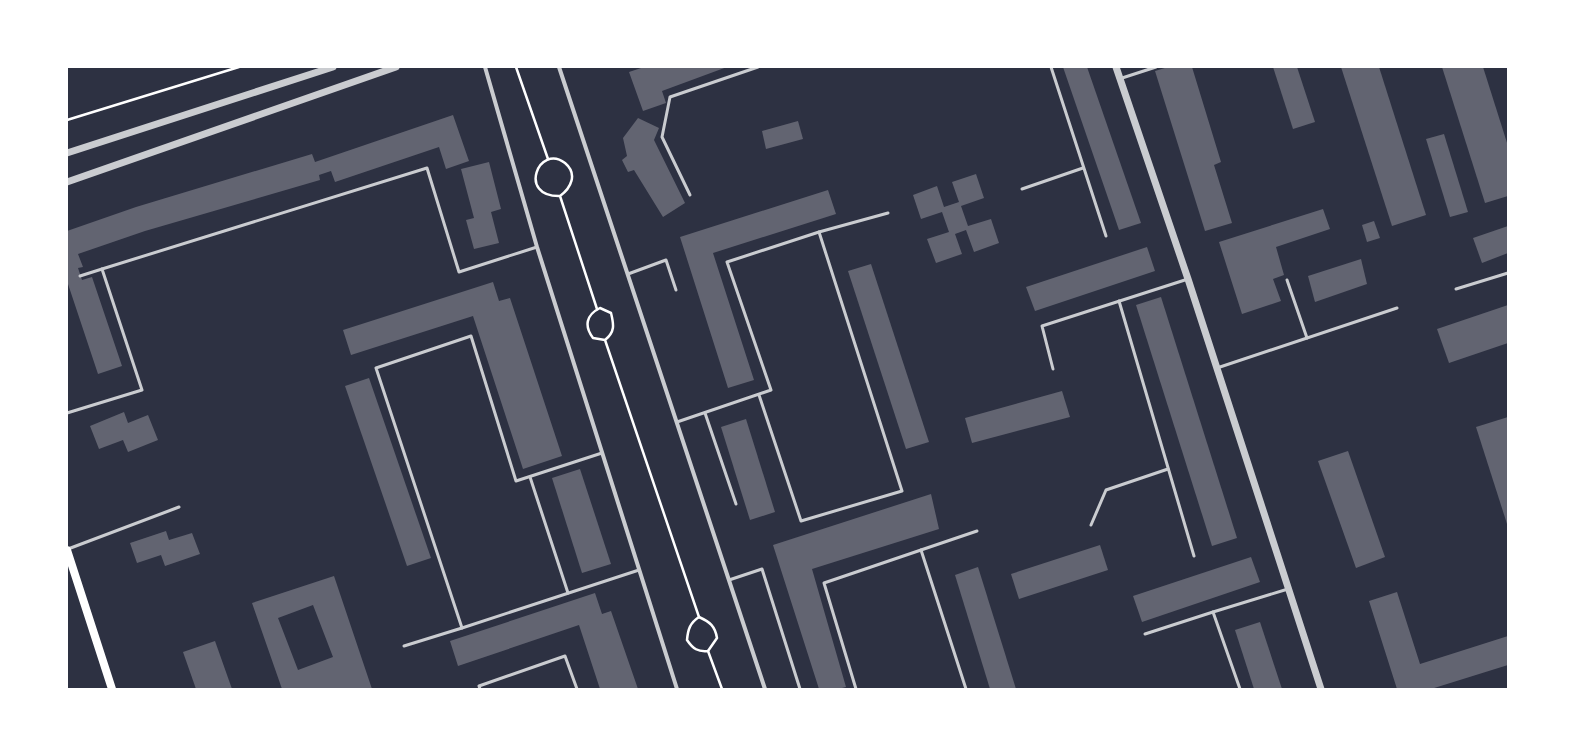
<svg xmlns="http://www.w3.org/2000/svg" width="1575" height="756" viewBox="0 0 1575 756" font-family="Lato,sans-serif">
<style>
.building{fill:#626471;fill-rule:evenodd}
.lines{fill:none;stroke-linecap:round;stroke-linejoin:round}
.path{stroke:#fff;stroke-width:2.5}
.service{stroke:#caccd0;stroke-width:3}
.minor{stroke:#caccd0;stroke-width:4}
.tertiary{stroke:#caccd0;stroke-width:7}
.secondary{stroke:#fff;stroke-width:8}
</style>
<rect width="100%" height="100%" fill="#2d3142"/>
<g class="building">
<polygon points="644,67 727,67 662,91 666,103 643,111 629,72"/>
<polygon points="1063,67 1087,67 1141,223 1119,230"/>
<polygon points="1168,67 1192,67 1221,162 1214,165 1232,223 1205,231 1155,71"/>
<polygon points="1273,67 1297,67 1315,122 1293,129"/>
<polygon points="1341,67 1379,67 1426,215 1392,226"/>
<polygon points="1442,67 1483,67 1508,146 1508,196 1485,203"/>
<polygon points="453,115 469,161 446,169 439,147 335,182 331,171 319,175 320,180 145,231 78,254 83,267 78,268 82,280 92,277 122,366 98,374 67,281 67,231 136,207 312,154 315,162"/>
<polygon points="638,118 659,128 654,140 685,203 663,217 634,170 628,172 622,160 627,156 623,138"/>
<polygon points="798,121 803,139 766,149 762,131"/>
<polygon points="1444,134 1468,212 1450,217 1426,139"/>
<polygon points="489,162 501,209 491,212 499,243 474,249 466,220 474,218 461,169"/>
<polygon points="976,174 984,198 961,206 968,226 991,219 999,243 974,252 966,230 955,234 962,254 936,263 927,239 949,232 942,212 921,219 913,195 937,186 944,207 959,202 952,182"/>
<polygon points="828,190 836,214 713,253 754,380 728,388 680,237"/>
<polygon points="1323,209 1330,229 1276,247 1284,275 1273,279 1281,301 1242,314 1219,242"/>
<polygon points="1374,221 1380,238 1367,242 1362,225"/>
<polygon points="1508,226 1508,253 1482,263 1473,238"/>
<polygon points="1147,247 1155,271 1035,311 1026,287"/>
<polygon points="1361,259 1367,284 1315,302 1308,276"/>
<polygon points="871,264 929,442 906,449 848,271"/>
<polygon points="493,282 499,301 510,298 562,456 523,469 473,316 351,355 343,330"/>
<polygon points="1161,297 1237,538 1212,546 1136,305"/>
<polygon points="1508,305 1508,343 1449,363 1437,329"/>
<polygon points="369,378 431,558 407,566 345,386"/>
<polygon points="1062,391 1070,417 972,443 965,418"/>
<polygon points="124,412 128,423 148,415 158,440 128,452 123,440 99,449 90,426"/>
<polygon points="1508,417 1508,527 1476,427"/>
<polygon points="746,419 775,512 750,520 721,427"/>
<polygon points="1348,451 1385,557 1356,568 1318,461"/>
<polygon points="580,469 611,564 582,573 552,478"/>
<polygon points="931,494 939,529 812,569 846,687 838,689 819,689 773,545"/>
<polygon points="166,531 169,540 192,533 200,554 165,566 161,555 137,563 130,543"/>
<polygon points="1100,545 1108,570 1019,599 1011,574"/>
<polygon points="1251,557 1260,582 1142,622 1133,596"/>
<polygon points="978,567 1016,689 990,689 955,575"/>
<path d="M334,576l38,113h-90l-30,-86zM313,605l20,52 -35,13 -20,-52z"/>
<polygon points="1397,592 1420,664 1508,636 1508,665 1431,689 1397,689 1369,601"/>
<polygon points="595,593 602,614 611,611 638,689 600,689 579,625 458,666 450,641"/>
<polygon points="1260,622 1282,689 1254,689 1235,630"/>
<polygon points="215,641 232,689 196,689 183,652"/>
</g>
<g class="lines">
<g class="path">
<polyline points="516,67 548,159"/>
<polyline points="67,120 239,67"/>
<path d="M560,196c-43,1 -21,-53 5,-33 13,11 6,25 -5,33l37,113"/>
<path d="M605,340l-12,-2c-9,-12 -7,-23 7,-30l11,5c3,12 4,19 -6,27l94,277"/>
<path d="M699,617c11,5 16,9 18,21l-9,13c-10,1 -15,-2 -21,-11 1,-11 3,-17 12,-23z"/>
<polyline points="708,651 722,689"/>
</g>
<g class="service">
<polyline points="1051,67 1106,236"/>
<polyline points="1119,79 1156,67"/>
<polyline points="1022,189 1083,168"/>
<polyline points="690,195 662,137 670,97 758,67"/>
<polyline points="819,232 888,213"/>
<polyline points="628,274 666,260 676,290"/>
<polyline points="80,276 102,269"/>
<polyline points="1287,280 1307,338"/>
<polyline points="1456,289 1508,273"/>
<polyline points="1119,301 1194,556"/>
<polyline points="1217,368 1397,308"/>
<polyline points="1053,369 1042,326 1188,279"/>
<polyline points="67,413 142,390 102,269 427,168 459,272 537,247"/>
<polyline points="705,413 736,504"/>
<polyline points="677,422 771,390 727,262 819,232 902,491 801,521 759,395"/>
<polyline points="602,453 516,481 471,336 376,368 462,628 639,570"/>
<polyline points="530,477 568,593"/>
<polyline points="1091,525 1106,490 1168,469"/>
<polyline points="68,549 179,507"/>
<polyline points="921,550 977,531"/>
<polyline points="729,580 762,569 800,689"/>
<polyline points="1145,634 1213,612"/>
<polyline points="404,646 462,628"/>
<polyline points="480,689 479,686 565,656 577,689"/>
<polyline points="856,689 824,583 921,550 966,689"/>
<polyline points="1240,689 1213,612 1288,589"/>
</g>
<g class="minor">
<polyline points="485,67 537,247 677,689"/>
<polyline points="559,67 765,689"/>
</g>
<g class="tertiary">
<polyline points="1116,67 1188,279 1321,689"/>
<polyline points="67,153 333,67"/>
<polyline points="67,182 396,67"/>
</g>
<polyline class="secondary" points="67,550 112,689"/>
</g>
<rect width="1575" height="756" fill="none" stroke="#ffffff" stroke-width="136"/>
</svg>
